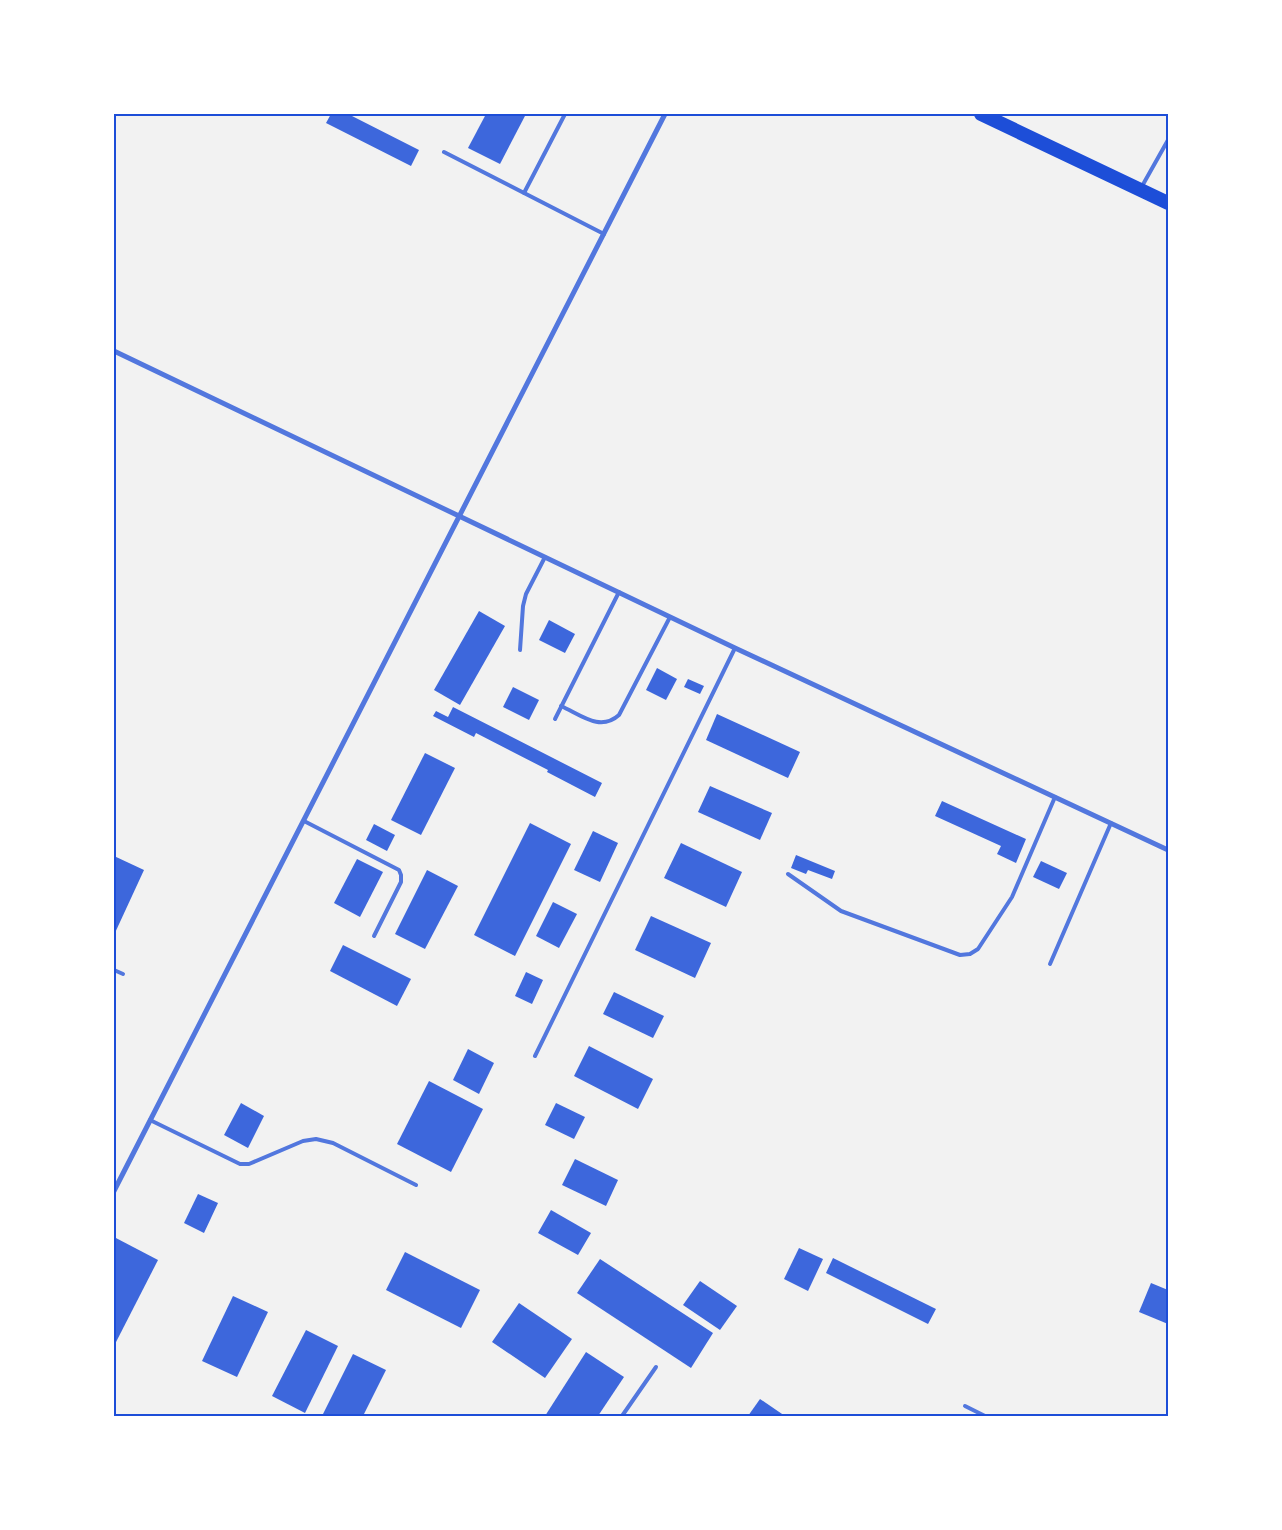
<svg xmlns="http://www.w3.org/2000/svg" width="1282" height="1530" viewBox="0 0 1282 1530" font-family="'Crimson Pro',serif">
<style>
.building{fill:#3d67dc}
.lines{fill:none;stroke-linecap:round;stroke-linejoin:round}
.service{stroke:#5277de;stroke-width:4}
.minor{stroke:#5277de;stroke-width:5}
.trunk{stroke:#1d4ed8;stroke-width:14}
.neatline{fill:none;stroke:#1d4ed8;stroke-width:2}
</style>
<rect width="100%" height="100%" fill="#f2f2f2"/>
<g class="building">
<polygon points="331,114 353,114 352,116 419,150 411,166 326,123"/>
<polygon points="486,114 526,114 500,164 468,148"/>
<polygon points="479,611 505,626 460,705 434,690"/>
<polygon points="549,620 575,634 565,653 539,640"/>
<polygon points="657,668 677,679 666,700 646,690"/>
<polygon points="688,679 704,686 700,694 684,687"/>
<polygon points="513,687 539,700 529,720 503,707"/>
<polygon points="453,707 602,783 595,797 547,772 548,770 476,733 474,737 433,716 436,711 448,717"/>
<polygon points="717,714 800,752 788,778 706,740"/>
<polygon points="425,753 455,768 421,835 391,820"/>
<polygon points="710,786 772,813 760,840 698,812"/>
<polygon points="942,801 1026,839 1016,863 997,854 1001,846 935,816"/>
<polygon points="530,823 571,844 515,956 474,935"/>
<polygon points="374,824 395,835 387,851 366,840"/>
<polygon points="593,831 618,843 600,882 574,870"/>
<polygon points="681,843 742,872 726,907 664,878"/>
<polygon points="796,855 835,871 832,879 808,870 806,874 791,868"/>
<polygon points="114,856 144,870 114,935"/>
<polygon points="357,859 383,872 360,917 334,903"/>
<polygon points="1041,861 1067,873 1059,889 1033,877"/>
<polygon points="427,870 458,886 425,949 395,934"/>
<polygon points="553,902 577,914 559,948 536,936"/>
<polygon points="651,916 711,943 695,978 635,950"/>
<polygon points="343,945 411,979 397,1006 330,971"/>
<polygon points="526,972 543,980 532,1004 515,996"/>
<polygon points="614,992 664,1016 653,1038 603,1014"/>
<polygon points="589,1046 653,1079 638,1109 574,1076"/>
<polygon points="468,1049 494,1063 479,1094 453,1080"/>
<polygon points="429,1081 483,1109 451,1172 397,1144"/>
<polygon points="241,1103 264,1116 248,1148 224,1135"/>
<polygon points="556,1103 585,1117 574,1139 545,1125"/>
<polygon points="575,1159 618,1180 606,1206 562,1185"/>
<polygon points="198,1194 218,1203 204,1233 184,1223"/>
<polygon points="551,1210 591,1233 578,1255 538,1233"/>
<polygon points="114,1237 158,1260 114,1346"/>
<polygon points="799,1248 823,1259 808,1291 784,1279"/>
<polygon points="405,1252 480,1290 461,1328 386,1290"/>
<polygon points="833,1258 936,1309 928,1324 826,1273"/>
<polygon points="600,1259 713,1333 691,1368 577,1293"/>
<polygon points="700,1281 737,1306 720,1330 683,1305"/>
<polygon points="1151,1283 1168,1290 1168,1324 1139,1312"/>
<polygon points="233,1296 268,1312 237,1377 202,1361"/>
<polygon points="519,1303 572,1339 545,1378 492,1342"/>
<polygon points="306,1330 338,1346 305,1413 272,1396"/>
<polygon points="586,1352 624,1377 598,1416 545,1416"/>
<polygon points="353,1354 386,1370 363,1416 329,1416 323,1414"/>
<polygon points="760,1399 785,1416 748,1416"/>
</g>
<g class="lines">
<g class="service">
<polyline points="444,152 604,234"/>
<polyline points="1141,188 1168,140"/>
<polyline points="524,193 565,114"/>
<polyline points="520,650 523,606 526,594 545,557"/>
<path d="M561,706c20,9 39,26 58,9l51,-98"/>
<polyline points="555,719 619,592"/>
<polyline points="304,821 399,870 401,875 401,882 374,936"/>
<polyline points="788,874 841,911 960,955 970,954 978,949 1012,897 1055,797"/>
<polyline points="1050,964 1111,823"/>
<polyline points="114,970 123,974"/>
<polyline points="535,1056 735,648"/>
<polyline points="150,1120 240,1164 249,1164 303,1141 316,1139 333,1143 416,1185"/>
<polyline points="965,1406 985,1416"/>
<polyline points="622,1416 656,1367"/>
</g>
<g class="minor">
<polyline points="114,351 735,648 1168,850"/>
<polyline points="114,1191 665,114"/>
</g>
<polyline class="trunk" points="981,114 1168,203"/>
</g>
<rect width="1282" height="1530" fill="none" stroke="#ffffff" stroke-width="230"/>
<rect x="115" y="115" width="1052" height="1300" class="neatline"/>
</svg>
